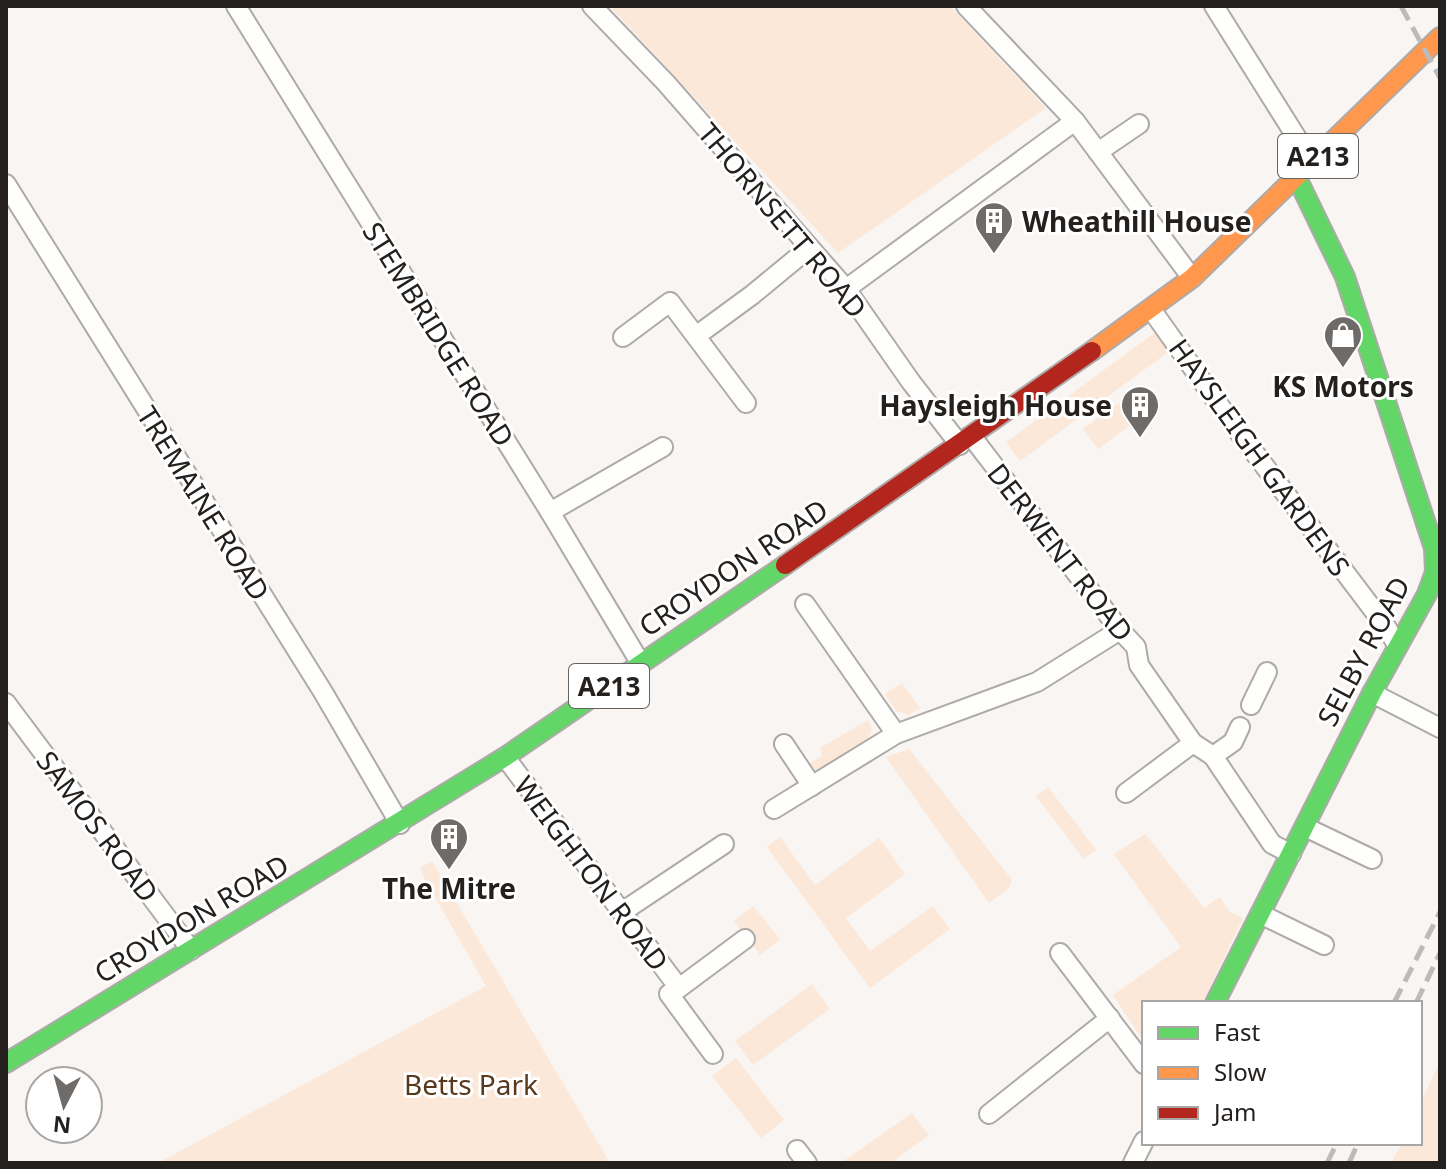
<svg xmlns="http://www.w3.org/2000/svg" width="1446" height="1169" viewBox="0 0 1446 1169" font-family="'Noto Sans',sans-serif">
<style>
.green{fill:#fbe8d9}
.lines{fill:none;stroke-linecap:round;stroke-linejoin:round}
.street-casing{stroke:#adaaa8;stroke-width:22}
.fast-casing{stroke:#adaaa8;stroke-width:22}
.slow-casing{stroke:#adaaa8;stroke-width:22}
.jam-casing{stroke:#adaaa8;stroke-width:22}
.street{stroke:#fefefd;stroke-width:18}
.fast{stroke:#63d668;stroke-width:18}
.slow{stroke:#ff974d;stroke-width:18}
.jam{stroke:#b3261e;stroke-width:18}
.rail{stroke:#bcbbbb;stroke-width:5;stroke-dasharray:16 8;stroke-linecap:butt}
.labels{text-anchor:middle;dominant-baseline:central;stroke-width:6;stroke-linejoin:round;paint-order:stroke}
.shield{fill:#fff;stroke:#656362;stroke-width:2}
.shield-label{font-size:26px;font-weight:bold;fill:#23201e}
.street-label{font-size:28px;fill:#23201e;stroke:#fff}
.poi-label{font-size:28px;font-weight:bold;fill:#23201e;stroke:#fff}
.park-label{font-size:28px;fill:#58381b;stroke:#fff}
</style>
<rect width="100%" height="100%" fill="#f9f5f2"/>
<g class="green">
<polygon points="610,6 950,6 1046,108 838,253"/>
<polygon points="1157,331 1171,350 1020,461 1006,442"/>
<polygon points="1119,403 1133,423 1098,449 1083,429"/>
<polygon points="902,683 920,708 909,715 896,711 885,694"/>
<polygon points="868,720 872,728 868,742 818,777 806,766 822,756 820,748"/>
<polygon points="909,749 1012,880 1009,888 989,903 886,757"/>
<polygon points="1048,787 1096,850 1084,859 1036,796"/>
<polygon points="1145,834 1204,908 1220,897 1230,912 1243,918 1202,1003 1144,1003 1144,1042 1113,995 1181,947 1114,854"/>
<polygon points="780,837 815,885 879,838 905,874 846,918 870,951 933,906 950,929 870,988 767,847"/>
<polygon points="432,861 610,1163 158,1163 486,986 423,876 420,868"/>
<polygon points="753,906 780,939 760,955 734,921"/>
<polygon points="812,984 830,1009 753,1065 735,1041"/>
<polygon points="736,1058 784,1120 761,1138 712,1076"/>
<polygon points="1440,1062 1440,1163 1391,1163 1402,1143 1420,1143 1420,1104"/>
<polygon points="912,1113 929,1135 891,1163 841,1163"/>
</g>
<g class="lines">
<g class="street-casing">
<g id="street">
<polyline points="236,6 550,512 641,664"/>
<polyline points="592,6 666,83 846,289 911,382 960,445"/>
<polyline points="966,6 1075,121 1192,278"/>
<polyline points="1214,6 1312,162"/>
<polyline points="1098,152 1139,124"/>
<polyline points="6,184 323,692 400,824"/>
<polyline points="846,289 1075,121"/>
<polyline points="1151,309 1229,419 1387,628 1397,645"/>
<polyline points="696,336 752,295 809,248"/>
<polyline points="623,337 670,302 746,403"/>
<polyline points="972,437 1120,630 1136,647 1139,665 1193,743 1213,756 1272,844 1291,854"/>
<polyline points="550,512 663,447"/>
<polyline points="805,604 896,734"/>
<polyline points="1372,693 1440,728"/>
<polyline points="6,703 191,950"/>
<polyline points="1251,705 1267,672"/>
<polyline points="784,744 812,786"/>
<polyline points="1213,756 1233,742 1240,727"/>
<polyline points="505,757 679,988 669,994 713,1054"/>
<polyline points="1126,793 1193,743"/>
<polyline points="774,809 896,734 1037,682 1120,630"/>
<polyline points="1305,827 1372,859"/>
<polyline points="622,912 724,844"/>
<polyline points="1260,914 1324,945"/>
<polyline points="1060,953 1144,1064"/>
<polyline points="679,988 745,939"/>
<polyline points="989,1114 1110,1018"/>
<polyline points="797,1150 807,1163"/>
<polyline points="1133,1163 1144,1141"/>
</g>
</g>
<g class="fast-casing">
<g id="fast">
<polyline points="1215,1003 1372,693 1427,594 1435,572 1434,548 1345,277 1296,176"/>
<polyline points="6,1063 505,757 785,565"/>
</g>
</g>
<g class="slow-casing">
<polyline id="slow" points="1092,351 1192,278 1440,37"/>
</g>
<g class="jam-casing">
<polyline id="jam" points="785,565 1092,351"/>
</g>
<use href="#street" class="street"/>
<use href="#fast" class="fast"/>
<use href="#slow" class="slow"/>
<use href="#jam" class="jam"/>
<g class="rail">
<polyline points="1401,6 1440,78"/>
<polyline points="1394,1003 1440,912"/>
<polyline points="1416,1003 1440,953"/>
<polyline points="1327,1163 1337,1143"/>
<polyline points="1349,1163 1358,1143"/>
</g>
</g>
<defs>
<g id="building-pin" transform="scale(2)"><path d="M0 17L-7.5 6A9.5 9.5 0 1 1 7.5 6Z" fill="#6e6b68" stroke="#fff"/><path d="M-4-6H4V6H1V3H-1V6H-4ZM-2.5-4.3h1.7v1.8h-1.7ZM.8-4.3h1.7v1.8H.8ZM-2.5-1h1.7V.8h-1.7ZM.8-1h1.7V.8H.8Z" fill="#fff"/></g>
<g id="shop-pin" transform="scale(2)"><path d="M0 17L-7.5 6A9.5 9.5 0 1 1 7.5 6Z" fill="#6e6b68" stroke="#fff"/><path d="M-5-2.5h2.3a2.7 3.5 0 0 1 5.4 0H5L5.5 6h-11ZM-1.5-2.5h3a1.5 2.3 0 0 0-3 0Z" fill="#fff"/></g>
</defs>
<g fill-rule="evenodd">
<use href="#building-pin" x="994" y="221"/>
<use href="#shop-pin" x="1343" y="335"/>
<use href="#building-pin" x="1140" y="405"/>
<use href="#building-pin" x="449" y="837"/>
</g>
<g class="labels">
<g class="shield">
<rect x="1278" y="134" width="80" height="44" rx="6"/>
<rect x="569" y="664" width="80" height="44" rx="6"/>
</g>
<g class="shield-label">
<text x="1318" y="156">A213</text>
<text x="609" y="686">A213</text>
</g>
<g class="street-label">
<text transform="translate(783 220) rotate(50)">THORNSETT ROAD</text>
<text transform="translate(439 334) rotate(58)">STEMBRIDGE ROAD</text>
<text transform="translate(1260 457) rotate(54)">HAYSLEIGH GARDENS</text>
<text transform="translate(204 503) rotate(58)">TREMAINE ROAD</text>
<text transform="translate(1061 552) rotate(52)">DERWENT ROAD</text>
<text transform="translate(733 567) rotate(-34)">CROYDON ROAD</text>
<text transform="translate(1363 651) rotate(-62)">SELBY ROAD</text>
<text transform="translate(98 826) rotate(53)">SAMOS ROAD</text>
<text transform="translate(592 873) rotate(53)">WEIGHTON ROAD</text>
<text transform="translate(191 918) rotate(-31)">CROYDON ROAD</text>
</g>
<g class="poi-label">
<text x="1022" y="221" text-anchor="start">Wheathill House</text>
<text x="1343" y="386">KS Motors</text>
<text x="1112" y="405" text-anchor="end">Haysleigh House</text>
<text x="449" y="888">The Mitre</text>
</g>
<g class="park-label">
<text x="471" y="1084">Betts Park</text>
</g>
</g>
<rect width="1446" height="1169" fill="none" stroke="#23201e" stroke-width="16"/>
<rect x="1142" y="1001" width="280" height="144" fill="#ffffff" stroke="#a7a6a5" stroke-width="2"/>
<rect x="1158" y="1027" width="40" height="12" fill="#63d668" stroke="#a7a6a5" stroke-width="2"/>
<text x="1214" y="1041" font-size="24" fill="#23201e">Fast</text>
<rect x="1158" y="1067" width="40" height="12" fill="#ff974d" stroke="#a7a6a5" stroke-width="2"/>
<text x="1214" y="1081" font-size="24" fill="#23201e">Slow</text>
<rect x="1158" y="1107" width="40" height="12" fill="#b3261e" stroke="#a7a6a5" stroke-width="2"/>
<text x="1214" y="1121" font-size="24" fill="#23201e">Jam</text>
<g transform="translate(64 1105) rotate(186)"><circle r="38" fill="#ffffff" stroke="#a7a6a5" stroke-width="2"/>
<path d="M0-6L14 30L0 20L-14 30Z" fill="#6e6b68"/>
<text y="-12" font-size="22" font-weight="bold" text-anchor="middle" fill="#23201e">N</text>
</g>
</svg>
